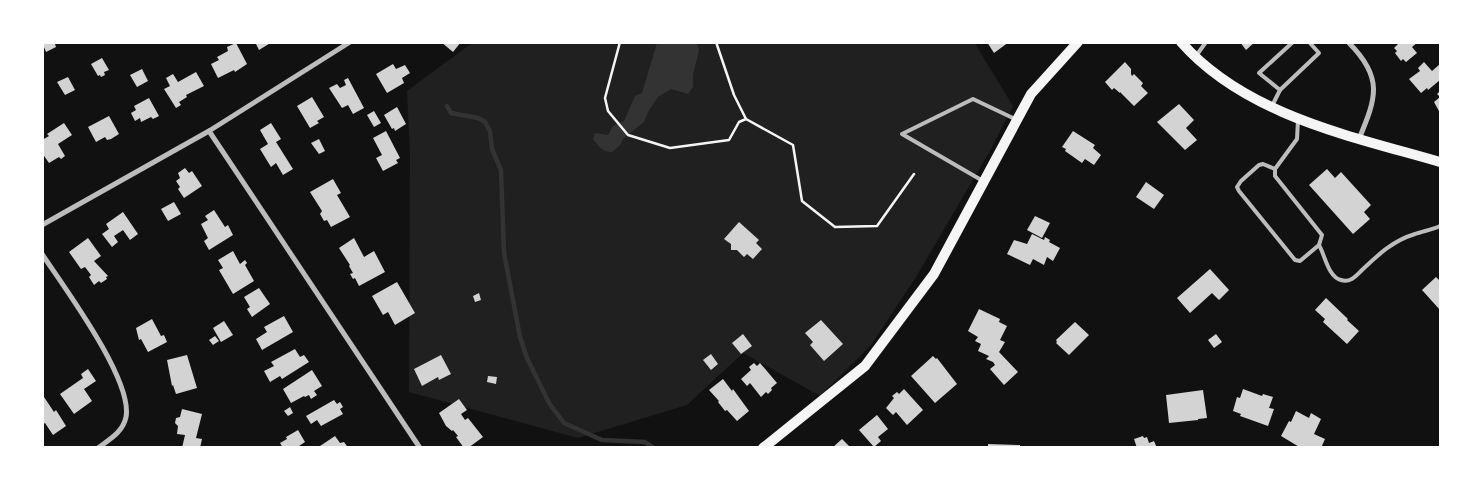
<svg xmlns="http://www.w3.org/2000/svg" width="1483" height="490" viewBox="0 0 1483 490" font-family="'Noto Sans',sans-serif">
<style>
.green{fill:#202020}
.water{fill:#333}
.lines{fill:none;stroke-linecap:round;stroke-linejoin:round}
.stream{stroke:#333;stroke-width:4.5}
.building{fill:#d3d3d3}
.path{stroke:#f5f5f5;stroke-width:2.5}
.service{stroke:#bcbcbc;stroke-width:4}
.minor{stroke:#bcbcbc;stroke-width:5}
.secondary{stroke:#f5f5f5;stroke-width:10}
</style>
<rect width="100%" height="100%" fill="#111"/>
<polygon class="green" points="974,42 1013,106 991,149 916,277 871,345 820,396 743,353 687,405 578,438 409,392 410,154 407,91 472,43"/>
<path class="water" d="M657,43h40l2,7 -6,25v12l-5,7 -17,-5 -13,8 -9,13 -5,12 -20,16 -4,7 -8,7c-9,0 -14,-6 -19,-13l2,-6 13,2 5,-9 11,-5 11,-25 7,-3z"/>
<g class="lines">
<polyline class="stream" points="447,106 451,113 478,118 485,122 490,131 492,149 501,170 504,253 520,337 527,358 549,403 564,423 602,440 645,442 654,448"/>
</g>
<g class="building">
<polygon points="42,42 58,42 55,44 56,47 46,52"/>
<polygon points="255,42 272,42 259,50"/>
<polygon points="441,42 461,42 453,52"/>
<polygon points="987,42 1009,42 994,53"/>
<polygon points="1240,42 1255,42 1246,50"/>
<polygon points="1400,42 1418,42 1412,47 1417,53 1406,62 1403,59 1401,61 1395,53 1397,51 1394,48"/>
<polygon points="236,43 247,64 235,72 234,70 218,78 211,64 219,60 217,57 228,51 227,47"/>
<polygon points="102,58 109,70 104,72 105,75 101,77 100,75 98,76 91,64"/>
<polygon points="1125,62 1131,69 1131,74 1132,76 1134,74 1143,83 1141,86 1148,93 1134,106 1120,92 1120,93 1114,88 1112,90 1105,82"/>
<polygon points="1424,62 1432,71 1440,64 1440,77 1439,79 1440,80 1428,90 1427,88 1421,93 1409,79 1420,71 1418,68"/>
<polygon points="393,64 396,69 405,65 410,73 402,78 404,83 387,93 376,74"/>
<polygon points="142,69 148,81 137,87 130,75"/>
<polygon points="196,72 204,86 186,95 187,97 179,102 181,105 176,108 164,89 170,86 166,78 173,74 178,82"/>
<polygon points="68,77 75,90 65,95 57,82"/>
<polygon points="348,78 364,108 353,114 348,105 342,108 329,88 337,84 340,88 346,85 344,80"/>
<polygon points="1440,91 1440,113 1434,102 1440,97 1437,94"/>
<polygon points="312,97 324,117 317,121 319,123 310,128 297,106"/>
<polygon points="149,98 159,116 153,119 151,117 141,122 140,118 135,121 131,113 136,110 134,106"/>
<polygon points="1179,104 1194,120 1186,128 1197,140 1185,150 1157,122"/>
<polygon points="397,107 406,124 395,131 394,128 392,129 384,115"/>
<polygon points="374,111 381,123 374,127 367,115"/>
<polygon points="109,116 119,134 111,139 107,140 105,137 96,142 88,127"/>
<polygon points="64,123 72,135 58,144 65,156 61,159 59,157 49,163 42,153 42,140 49,136 47,134"/>
<polygon points="271,123 281,139 276,142 293,169 283,175 276,163 271,167 260,149 268,144 260,130"/>
<polygon points="386,131 400,158 396,160 398,163 383,171 376,158 382,155 373,138"/>
<polygon points="1073,131 1095,145 1093,148 1101,155 1094,165 1085,159 1082,163 1065,151 1066,149 1062,147"/>
<polygon points="319,139 325,151 319,154 311,143"/>
<polygon points="185,168 189,173 192,171 202,186 184,198 178,189 180,187 176,181 180,178 178,173"/>
<polygon points="1327,169 1335,178 1341,172 1371,205 1364,212 1370,219 1353,234 1309,185"/>
<polygon points="333,179 341,193 337,195 350,217 331,227 327,220 324,221 320,214 322,211 310,192"/>
<polygon points="1146,182 1164,195 1154,209 1136,197"/>
<polygon points="174,202 181,214 168,221 161,209"/>
<polygon points="214,210 225,227 228,225 233,235 209,250 204,241 208,238 201,224 208,220 205,216"/>
<polygon points="123,212 138,234 130,240 123,230 114,236 118,242 112,247 102,234 109,229 106,224"/>
<polygon points="1035,216 1050,223 1042,238 1027,230"/>
<polygon points="739,222 759,240 756,243 762,249 753,259 747,254 744,257 737,250 731,250 731,244 724,239"/>
<polygon points="1032,234 1044,240 1045,237 1050,240 1049,242 1060,248 1053,261 1047,257 1044,265 1033,259 1030,265 1007,254 1014,240 1027,244"/>
<polygon points="88,238 101,256 94,261 108,276 106,277 107,279 101,283 99,281 94,285 89,277 91,275 85,267 81,269 69,252"/>
<polygon points="354,238 364,257 374,251 385,272 359,286 355,278 353,279 350,274 353,273 349,266 350,265 339,248"/>
<polygon points="233,251 240,264 245,260 247,263 245,265 254,281 233,294 219,270 223,268 218,260"/>
<polygon points="1210,269 1229,290 1219,300 1212,293 1190,313 1177,298"/>
<polygon points="1436,277 1440,281 1440,310 1422,290"/>
<polygon points="397,282 415,313 395,325 388,312 383,315 372,296"/>
<polygon points="259,288 270,304 252,317 247,309 250,307 244,297"/>
<polygon points="479,293 481,300 475,302 473,296"/>
<polygon points="1326,298 1348,319 1347,320 1359,331 1347,344 1323,322 1325,319 1315,310"/>
<polygon points="979,309 1000,319 999,322 1007,326 1000,340 1005,342 999,352 1018,372 1004,385 990,369 995,365 993,362 986,359 989,356 978,351 981,344 975,341 978,337 968,331"/>
<polygon points="284,316 293,332 262,350 256,339 267,332 264,327"/>
<polygon points="152,319 161,336 164,335 167,342 148,352 141,339 139,340 136,328"/>
<polygon points="821,320 843,344 824,361 810,345 813,342 805,333"/>
<polygon points="224,321 233,335 221,342 213,328"/>
<polygon points="1075,322 1089,335 1069,355 1056,343 1057,342 1056,340"/>
<polygon points="743,334 752,346 741,354 732,343"/>
<polygon points="1216,334 1222,342 1214,348 1208,340"/>
<polygon points="215,336 219,341 213,345 209,340"/>
<polygon points="295,349 300,357 304,355 309,362 282,379 280,376 270,382 264,371 274,366 271,362"/>
<polygon points="711,354 718,364 711,370 703,360"/>
<polygon points="187,355 197,388 176,394 173,385 172,386 167,360"/>
<polygon points="441,355 451,374 439,380 438,377 422,386 414,369"/>
<polygon points="933,356 936,359 937,358 957,384 935,403 911,376"/>
<polygon points="754,363 757,366 760,363 777,383 771,388 772,390 768,394 766,392 761,397 750,383 747,386 741,379 751,370 749,367"/>
<polygon points="88,369 96,381 84,389 92,401 74,414 60,394 83,378 81,374"/>
<polygon points="312,370 322,386 314,391 317,395 311,399 309,395 305,397 304,396 291,403 283,389"/>
<polygon points="488,376 497,377 496,384 487,382"/>
<polygon points="723,379 732,391 733,389 749,411 737,421 727,410 725,411 718,402 719,401 709,390"/>
<polygon points="904,389 923,410 907,425 896,412 893,415 886,408 894,398 892,396 897,392 899,394"/>
<polygon points="1243,389 1262,396 1263,394 1273,397 1269,408 1274,409 1268,426 1240,416 1241,414 1233,411 1237,397 1240,398"/>
<polygon points="1203,390 1207,418 1198,419 1198,420 1169,423 1166,395"/>
<polygon points="42,394 54,412 56,410 66,426 53,435 45,423 42,425"/>
<polygon points="459,399 467,410 461,414 465,420 468,418 483,437 468,448 464,448 456,437 458,436 453,430 452,431 446,426 439,413"/>
<polygon points="334,400 337,404 340,402 343,407 340,409 343,414 321,426 317,420 311,424 306,416"/>
<polygon points="290,407 293,413 288,416 284,411"/>
<polygon points="182,409 202,414 196,438 202,439 200,448 182,448 185,435 177,434 178,426 175,423 176,418 180,417"/>
<polygon points="1296,411 1309,418 1311,413 1321,419 1314,434 1325,439 1321,448 1301,448 1281,436 1289,421 1291,422"/>
<polygon points="877,415 888,429 878,437 881,441 874,447 859,430"/>
<polygon points="298,430 305,442 296,448 283,448 280,443 287,439 286,437"/>
<polygon points="335,436 340,443 344,442 347,446 317,448"/>
<polygon points="1143,436 1144,438 1147,437 1149,443 1154,441 1157,448 1137,448 1134,439"/>
<polygon points="842,439 851,448 832,448"/>
<polygon points="988,444 1020,445 1020,448 988,448"/>
</g>
<g class="lines">
<g class="path">
<polyline points="620,42 605,98 608,111 628,135 670,148 729,140 739,122 746,119"/>
<polyline points="716,42 734,95 746,119 793,145 802,201 835,227 877,226 914,174"/>
</g>
<g class="service">
<polyline points="1196,56 1206,42"/>
<polyline points="1280,90 1319,53 1309,42"/>
<polyline points="1272,106 1280,90 1259,73 1293,42"/>
<polyline points="1275,169 1263,164 1259,165 1241,181 1237,187 1239,191 1295,260 1300,261 1319,245 1322,235 1275,176 1275,169 1297,139 1298,120"/>
<polyline points="983,181 902,134 973,99 1015,119"/>
<path d="M1319,245c6,10 9,32 22,35 9,3 15,-4 20,-9 17,-16 31,-30 54,-37 8,-3 17,-4 25,-8"/>
</g>
<g class="minor">
<path d="M1349,43c35,35 27,55 10,96"/>
<polyline points="209,131 420,448"/>
<polyline points="42,225 209,131 350,42"/>
<path d="M42,254c22,33 91,126 84,163 -3,15 -16,22 -28,31"/>
</g>
<g class="secondary">
<path d="M1181,42c64,73 170,94 259,120"/>
<polyline points="763,448 865,366 934,274 1031,94 1078,42"/>
</g>
</g>
<rect width="1483" height="490" fill="none" stroke="#ffffff" stroke-width="88"/>
</svg>
